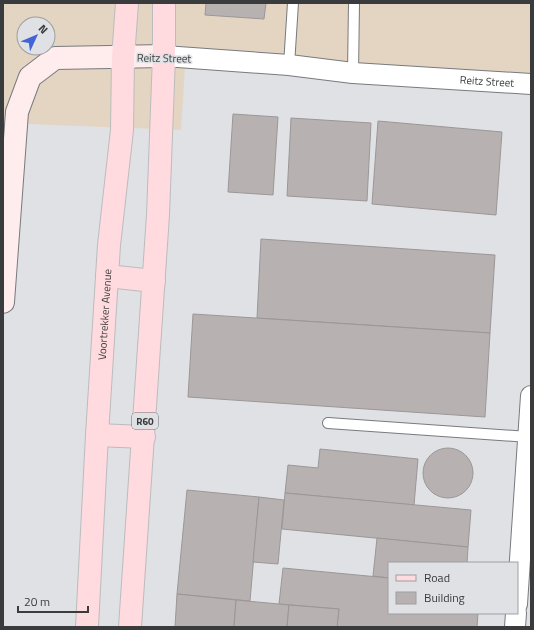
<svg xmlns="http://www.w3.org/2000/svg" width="534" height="630" viewBox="0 0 534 630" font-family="'Titillium Web',sans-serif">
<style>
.commercial{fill:#e3d5c2;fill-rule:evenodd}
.building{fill:#b7b2b1;stroke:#9c9797}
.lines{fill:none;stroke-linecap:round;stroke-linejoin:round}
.lane-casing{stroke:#787a7e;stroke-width:12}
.street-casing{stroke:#787a7e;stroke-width:22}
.secondary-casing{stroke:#787a7e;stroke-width:24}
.primary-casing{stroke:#bcbcbd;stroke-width:24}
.lane{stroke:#fff;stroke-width:10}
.street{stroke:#fff;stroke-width:20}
.secondary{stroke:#ffedee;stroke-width:22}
.primary{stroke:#ffdade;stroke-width:22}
.labels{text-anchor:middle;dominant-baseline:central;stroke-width:3;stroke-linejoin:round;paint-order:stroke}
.shield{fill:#dfe1e5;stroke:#6c6d6f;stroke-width:1}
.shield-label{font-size:10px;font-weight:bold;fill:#3a3b3c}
.street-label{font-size:11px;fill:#3a3b3c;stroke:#dfe1e5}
</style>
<rect width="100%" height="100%" fill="#dfe1e5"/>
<path class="commercial" d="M3,3h528v87l-346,-24 -4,64 -178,-7zM24,24h24v24h-24z"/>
<g class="building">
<polygon points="206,3 266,3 264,19 205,15"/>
<polygon points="233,114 278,117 273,195 228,192"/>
<polygon points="291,118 371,123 367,201 287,196"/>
<polygon points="378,121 502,132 496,215 372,204"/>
<polygon points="261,239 495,255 490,333 257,318"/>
<polygon points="193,314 490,333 485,417 188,397"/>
<circle cx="448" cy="473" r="25"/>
<polygon points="320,449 418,459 414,505 285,493 288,465 318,468"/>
<polygon points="187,490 259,497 250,601 177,594"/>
<polygon points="285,493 471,510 468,547 282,529"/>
<polygon points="259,497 284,500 278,564 253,562"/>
<polygon points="377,538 468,547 467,563 389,563 389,578 373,576"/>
<polygon points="283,568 389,578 389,613 478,613 477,627 337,627 339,609 279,604"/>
<polygon points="177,594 236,600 234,627 175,627"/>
<polygon points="236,600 289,605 287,627 234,627"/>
<polygon points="289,605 339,609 337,627 287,627"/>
</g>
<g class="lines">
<g class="lane-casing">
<g id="lane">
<polyline points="289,65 293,3"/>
<polyline points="353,73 354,3"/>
<polyline points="328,423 529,437"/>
</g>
</g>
<g class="street-casing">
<g id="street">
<path id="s1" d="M164,56l125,9 64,8 178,11"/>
<polyline points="517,604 531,396"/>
<polyline points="515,627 516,613"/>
</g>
</g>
<g class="secondary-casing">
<polyline id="secondary" points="3,302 17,112 30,77 55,58 164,56"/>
</g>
<g class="primary-casing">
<g id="primary">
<polyline points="107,276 154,281"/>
<polyline points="97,435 144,437"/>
<path id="s2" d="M87,627l10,-192 12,-190 13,-115 1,-72 4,-55"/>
<polyline points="130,627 158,215 164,56 164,3"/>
</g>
</g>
<use href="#lane" class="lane"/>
<use href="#street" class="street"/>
<use href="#secondary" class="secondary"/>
<use href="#primary" class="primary"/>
</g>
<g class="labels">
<rect class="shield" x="132" y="413" width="26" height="16" rx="3"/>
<g class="shield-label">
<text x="145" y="421">R60</text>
</g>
<g class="street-label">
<text transform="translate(164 58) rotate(1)">Reitz Street</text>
<text stroke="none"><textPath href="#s1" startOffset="324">Reitz Street</textPath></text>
<text stroke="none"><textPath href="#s2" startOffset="313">Voortrekker Avenue</textPath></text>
</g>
</g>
<rect width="534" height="630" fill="none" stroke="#3a3b3c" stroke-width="8"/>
<rect x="388" y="562" width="130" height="52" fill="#dfe1e5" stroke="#9d9fa1"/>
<rect x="396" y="575" width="20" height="6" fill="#ffdade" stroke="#9d9fa1"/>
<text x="424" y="582" font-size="12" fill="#3a3b3c">Road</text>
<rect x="396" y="592" width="20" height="12" fill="#b7b2b1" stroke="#9d9fa1"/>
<text x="424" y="602" font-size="12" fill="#3a3b3c">Building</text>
<g transform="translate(36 36) rotate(46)"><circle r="19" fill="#dfe1e5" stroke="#9d9fa1"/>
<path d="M0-3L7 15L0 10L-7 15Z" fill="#4364d7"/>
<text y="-6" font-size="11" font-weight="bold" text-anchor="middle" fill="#3a3b3c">N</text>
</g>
<path d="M18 606v6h70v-6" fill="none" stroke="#3a3b3c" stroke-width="2"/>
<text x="24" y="606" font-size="12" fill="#3a3b3c" stroke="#dfe1e5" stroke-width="3" paint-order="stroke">20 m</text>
</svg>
